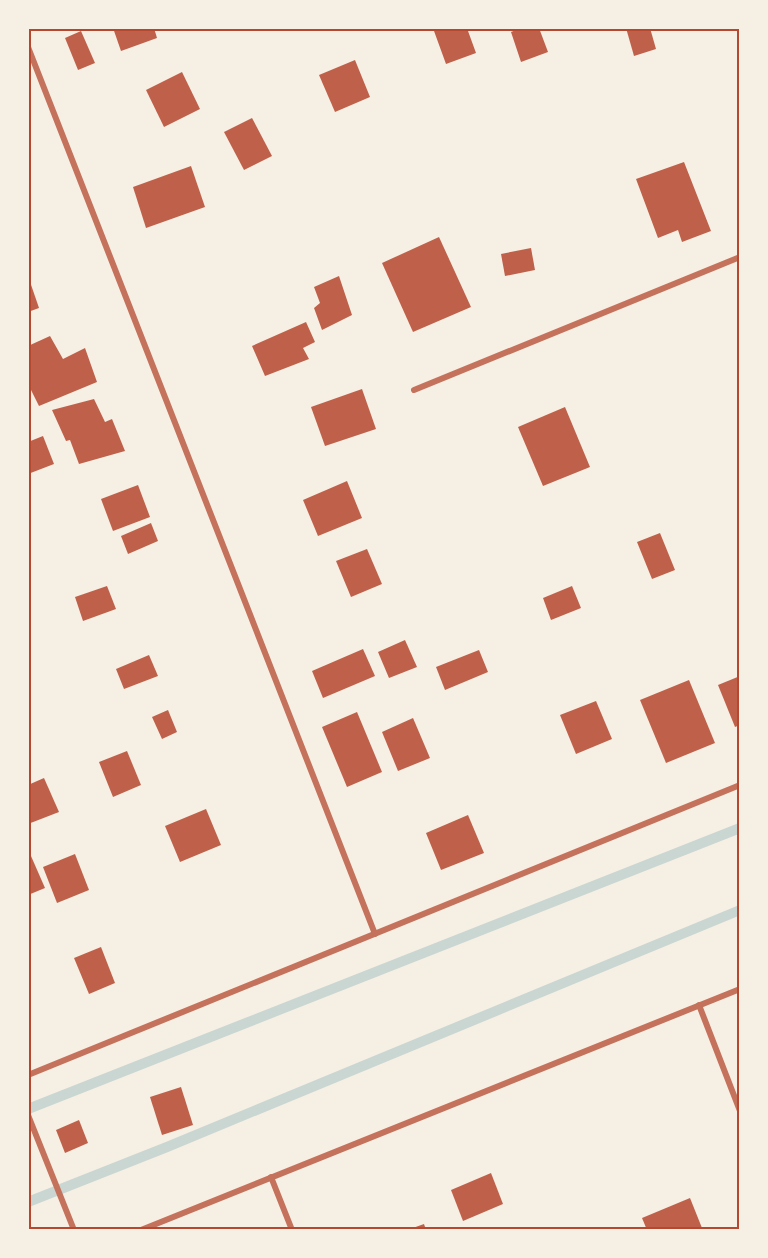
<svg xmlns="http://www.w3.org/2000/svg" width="768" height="1258" viewBox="0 0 768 1258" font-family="'Fira Sans Condensed',sans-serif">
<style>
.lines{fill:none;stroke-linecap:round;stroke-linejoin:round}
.stream{stroke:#c9d6d2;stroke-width:10}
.building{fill:#bf614a}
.minor{stroke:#c5725c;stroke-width:6}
.neatline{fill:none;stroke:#b5482f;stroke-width:2}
</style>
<rect width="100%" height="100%" fill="#f6efe4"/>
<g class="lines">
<g class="stream">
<polyline points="28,1109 740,828"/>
<polyline points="28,1202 167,1147 740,910"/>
</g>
</g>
<g class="building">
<polygon points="113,28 154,28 157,38 121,51"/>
<polygon points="441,28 475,28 468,31 476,53 446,64 434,31"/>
<polygon points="521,28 539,28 548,52 521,62 511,32"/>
<polygon points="626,28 650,28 656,49 634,56"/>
<polygon points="81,31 95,63 78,70 65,38"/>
<polygon points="355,60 370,97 335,112 319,75"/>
<polygon points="182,72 200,109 164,127 146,90"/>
<polygon points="252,118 272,156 244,170 224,132"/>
<polygon points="684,162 711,231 682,242 678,230 658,238 636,179"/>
<polygon points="191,166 205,207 146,228 133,187"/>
<polygon points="439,237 471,307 413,332 382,263"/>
<polygon points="531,248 535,270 505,276 501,254"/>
<polygon points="28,276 39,308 28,312"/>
<polygon points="339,276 352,315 322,330 314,308 320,303 314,287"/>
<polygon points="306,322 315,342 303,348 309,359 265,376 252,346"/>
<polygon points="50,336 63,359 85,348 97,382 39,406 28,384 28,346"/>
<polygon points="362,389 376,429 325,446 311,407"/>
<polygon points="94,399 105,422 112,419 125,451 79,464 70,440 66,441 52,410"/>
<polygon points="565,407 590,467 543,486 518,427"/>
<polygon points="43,436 54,464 28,474 28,442"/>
<polygon points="347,481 362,518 318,536 303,500"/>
<polygon points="138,485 150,517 113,531 101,499"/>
<polygon points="151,523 158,541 128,554 121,536"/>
<polygon points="660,533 675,570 652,579 637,542"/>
<polygon points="367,549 382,584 351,597 336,561"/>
<polygon points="107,586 116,609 83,621 75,597"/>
<polygon points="572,586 581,608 551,620 543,598"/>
<polygon points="405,640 417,667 389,678 378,652"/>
<polygon points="363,649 375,676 323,698 312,671"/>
<polygon points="479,650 488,672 445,690 436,667"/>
<polygon points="149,655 158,676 124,689 116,669"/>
<polygon points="740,676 740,725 735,727 718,685"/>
<polygon points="689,680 715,743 666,763 640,700"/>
<polygon points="596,701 612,739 576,754 560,715"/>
<polygon points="168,710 177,732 162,739 152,717"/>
<polygon points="357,712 382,772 347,787 322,727"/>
<polygon points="413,718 430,758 398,771 382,732"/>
<polygon points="127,751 141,785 113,797 99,762"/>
<polygon points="44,778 59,812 28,824 28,785"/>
<polygon points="206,809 221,845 180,862 165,826"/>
<polygon points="468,815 484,853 441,870 426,833"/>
<polygon points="75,854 89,890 57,903 43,867"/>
<polygon points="31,856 45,888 28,895 28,857"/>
<polygon points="101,947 115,983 89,994 74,958"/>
<polygon points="181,1087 193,1125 162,1135 150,1097"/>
<polygon points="79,1120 88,1143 65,1153 56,1130"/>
<polygon points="491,1173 503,1204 463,1221 451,1190"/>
<polygon points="690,1198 702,1228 647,1230 642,1218"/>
<polygon points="424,1224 426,1230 410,1230 410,1229"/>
</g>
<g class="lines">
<g class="minor">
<polyline points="28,47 375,934"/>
<polyline points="414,390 740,257"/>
<polyline points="699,1005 740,1111"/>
<polyline points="28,1075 740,785"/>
<polyline points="28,1115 74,1230"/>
<polyline points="271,1177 292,1230"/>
<polyline points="141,1230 740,989"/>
</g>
</g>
<rect width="768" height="1258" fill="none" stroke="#f6efe4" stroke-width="60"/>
<rect x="30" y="30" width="708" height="1198" class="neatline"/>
</svg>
